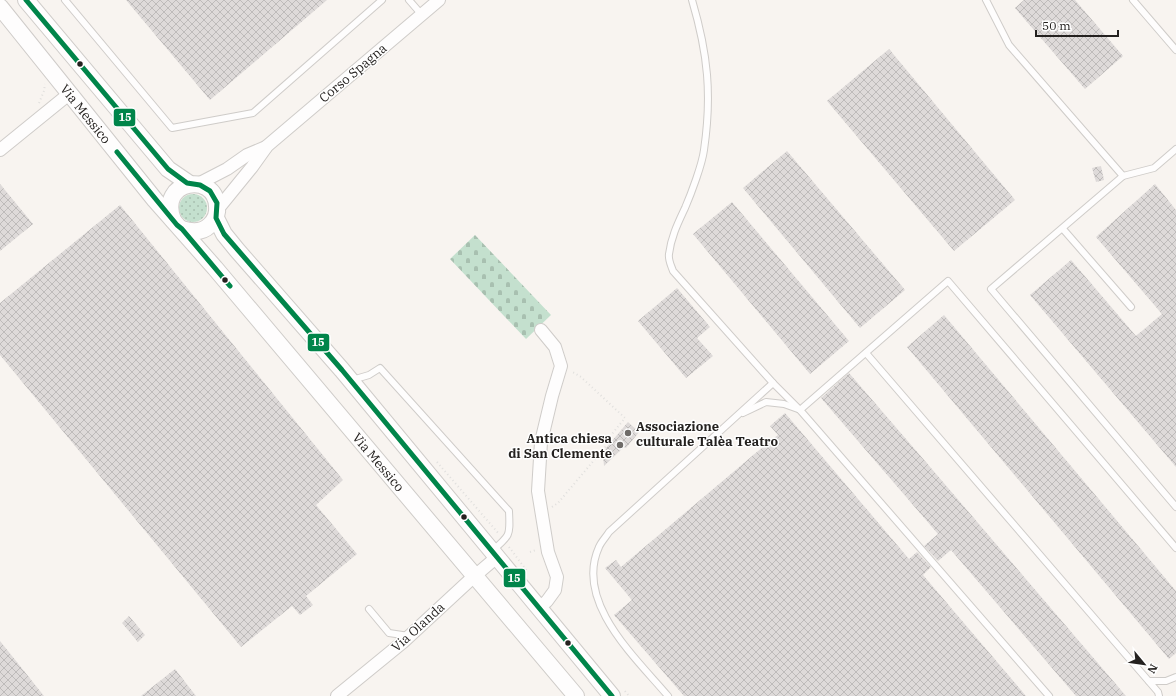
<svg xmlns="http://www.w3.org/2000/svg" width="1176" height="696" viewBox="0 0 1176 696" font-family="'IBM Plex Serif',serif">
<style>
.grass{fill:url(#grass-dots)}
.cemetery{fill:url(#cemetery-stones)}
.building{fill:url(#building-cross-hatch)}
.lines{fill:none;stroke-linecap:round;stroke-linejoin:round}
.lane-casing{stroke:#cfccc9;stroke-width:8}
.street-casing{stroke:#cfccc9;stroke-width:14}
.secondary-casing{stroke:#cfccc9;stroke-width:18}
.path{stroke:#e0dfdd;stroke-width:2;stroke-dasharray:1 3;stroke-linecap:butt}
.lane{stroke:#fefdfd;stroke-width:6}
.street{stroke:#fefdfd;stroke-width:12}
.secondary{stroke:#fefdfd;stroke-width:16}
.bus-1-casing{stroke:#fff;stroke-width:8}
.bus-1{stroke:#00854a;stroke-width:5}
.bus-dot{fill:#24211f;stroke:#fff;stroke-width:1.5}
.poi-dot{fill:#6e6b68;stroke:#fff;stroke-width:1.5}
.labels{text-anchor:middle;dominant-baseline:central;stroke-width:3;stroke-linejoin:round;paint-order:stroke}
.street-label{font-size:13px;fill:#24211f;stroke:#fff}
.poi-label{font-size:13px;font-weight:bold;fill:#24211f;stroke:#fff;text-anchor:start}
.line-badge{stroke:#fff;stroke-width:1.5}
.badge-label{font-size:11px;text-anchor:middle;font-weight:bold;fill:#fff}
</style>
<defs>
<pattern id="grass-dots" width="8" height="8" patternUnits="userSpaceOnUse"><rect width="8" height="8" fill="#c4e0ce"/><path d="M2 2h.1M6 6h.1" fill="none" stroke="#a8c0b0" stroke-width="1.8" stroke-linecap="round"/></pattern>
<pattern id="cemetery-stones" width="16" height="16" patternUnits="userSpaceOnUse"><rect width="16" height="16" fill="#c4e0ce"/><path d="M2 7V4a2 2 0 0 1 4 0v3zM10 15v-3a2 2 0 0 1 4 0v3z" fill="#a8c0b0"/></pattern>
<pattern id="building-cross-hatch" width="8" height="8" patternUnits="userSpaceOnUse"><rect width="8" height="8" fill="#dedad9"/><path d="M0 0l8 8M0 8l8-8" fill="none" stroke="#bebbba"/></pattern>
</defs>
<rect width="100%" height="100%" fill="#f8f4f0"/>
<circle class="grass" cx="193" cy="208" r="14"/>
<polygon class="cemetery" points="475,235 551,315 526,339 450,259"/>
<g class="building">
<polygon points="126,0 327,0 210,100"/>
<polygon points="1024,0 1075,0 1123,56 1085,89 1015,8"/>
<polygon points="889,49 1015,200 954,251 827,101"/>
<polygon points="787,151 905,290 860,328 743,188"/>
<polygon points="1101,166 1104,180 1096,182 1092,168"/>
<polygon points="0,184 33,224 0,251"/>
<polygon points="1155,184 1176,210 1176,467 1030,295 1071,260 1136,336 1162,314 1096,237"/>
<polygon points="732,202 849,341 810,374 693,234"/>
<polygon points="120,205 343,480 316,505 357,554 306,596 313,605 300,615 292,606 241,647 0,355 0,303"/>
<polygon points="677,288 710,327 697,338 713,356 686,378 638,321"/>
<polygon points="944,315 1176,591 1176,653 1169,659 907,347"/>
<polygon points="849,373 931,468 1126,696 1076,696 951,550 938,561 924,546 938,534 821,398"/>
<polygon points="785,413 909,559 917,552 931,567 923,575 1026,696 684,696 614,615 632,600 605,568 616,560 621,567 770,441 778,435 770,426"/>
<polygon points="628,422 639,432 626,448 624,447 604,466 603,455 606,448"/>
<polygon points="129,616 145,635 138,642 122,623"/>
<polygon points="0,641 44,696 0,696"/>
<polygon points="175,669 196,696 141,696"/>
</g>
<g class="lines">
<g class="lane-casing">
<g id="lane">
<polyline points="65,0 172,128 253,113 382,0"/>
<polyline points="409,0 422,15"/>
<path d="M692,0c16,54 20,95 12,150 -2,15 -13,44 -19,58 -7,15 -14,29 -16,46 -1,6 2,11 4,17l100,112 27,27"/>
<polyline points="986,0 1009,45 1123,176"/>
<polyline points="1133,0 1176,50"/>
<polyline points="1176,149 1154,168 1123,176 991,289 1176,507"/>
<polyline points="1063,229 1131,307"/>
<polyline points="866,353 1158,692 1159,696"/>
<path d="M352,380l17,-5 11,-7 129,143c1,24 2,24 -17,40"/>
<polyline points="743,413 766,402 784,404 798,409"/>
<polyline points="369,609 389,633 409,636"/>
<polyline points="1149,681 1166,681 1176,677"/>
<path d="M668,696c-32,-38 -94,-94 -69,-149 2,-5 7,-10 10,-15l164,-149"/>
<polyline points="1049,696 800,410 948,281 1176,548"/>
</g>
</g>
<g class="street-casing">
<g id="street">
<polyline points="0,150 69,94"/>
<polyline points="198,184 227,169 247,155 266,147"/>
<polyline points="217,210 252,167 267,146 439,0"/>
<polyline points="539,608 547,601 555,590 557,577 548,552 538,491 541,442 552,396 561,366 555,347 541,330"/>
<polyline points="337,696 403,642 470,580 497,557"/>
</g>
</g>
<g class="secondary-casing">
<g id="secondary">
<polyline points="26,0 168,169 190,184"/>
<path id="s1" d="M0,7l155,193 60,68 361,428"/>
<polyline points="216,218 224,234 237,250 342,370 612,696"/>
<path d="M173,220c-16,-40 42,-49 44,-14 1,7 -2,14 -7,19 -8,8 -19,7 -28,4"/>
</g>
</g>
<g class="path">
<polyline points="39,103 44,91 45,84"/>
<polyline points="437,462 499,534"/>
<polyline points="552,507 558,503 606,446 612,434 625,418 581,377 571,371"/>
<polyline points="509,547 527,571"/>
<polyline points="530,552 536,550"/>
<polyline points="625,691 629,696"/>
</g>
<use href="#lane" class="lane"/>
<use href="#street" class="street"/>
<use href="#secondary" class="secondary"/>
<g class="bus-1-casing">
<g id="bus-1">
<polyline points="26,0 168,169 187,183 200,185 210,191 217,203 216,218 224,234 342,370 612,696"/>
<polyline points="117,152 177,225 182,229 230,286"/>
</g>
</g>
<use href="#bus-1" class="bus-1"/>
</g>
<g class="bus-dot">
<circle cx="80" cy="64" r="3.5"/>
<circle cx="225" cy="280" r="3.5"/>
<circle cx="464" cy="517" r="3.5"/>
<circle cx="568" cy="643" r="3.5"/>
</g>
<g class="poi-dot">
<circle cx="628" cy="433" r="4"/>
<circle cx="620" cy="445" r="4"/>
</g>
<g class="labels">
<g class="street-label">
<text transform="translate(353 73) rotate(-40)">Corso Spagna</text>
<text stroke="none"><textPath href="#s1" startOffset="137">Via Messico</textPath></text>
<text stroke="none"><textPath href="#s1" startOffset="592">Via Messico</textPath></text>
<text transform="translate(418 627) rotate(-42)">Via Olanda</text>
</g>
<g class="poi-label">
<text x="636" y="426">Associazione<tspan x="636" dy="15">culturale Talèa Teatro</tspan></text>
<text x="612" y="438" text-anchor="end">Antica chiesa<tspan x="612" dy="15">di San Clemente</tspan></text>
</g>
</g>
<g class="line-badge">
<rect x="113" y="108" width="23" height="19" rx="4" fill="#00854a"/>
<rect x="307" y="333" width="23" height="19" rx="4" fill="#00854a"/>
<rect x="503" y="568" width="23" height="20" rx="4" fill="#00854a"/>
</g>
<g class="badge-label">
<text x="125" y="121">15</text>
<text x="318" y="346">15</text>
<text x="514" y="582">15</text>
</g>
<g transform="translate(1144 664) rotate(119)" stroke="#ffffff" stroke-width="3" paint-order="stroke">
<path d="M0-3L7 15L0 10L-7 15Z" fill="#24211f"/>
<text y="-6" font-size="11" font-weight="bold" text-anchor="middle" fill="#24211f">N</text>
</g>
<path d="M1036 30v6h82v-6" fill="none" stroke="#24211f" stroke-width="2"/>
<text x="1042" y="30" font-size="12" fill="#24211f" stroke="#ffffff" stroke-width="3" paint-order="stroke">50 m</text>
</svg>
